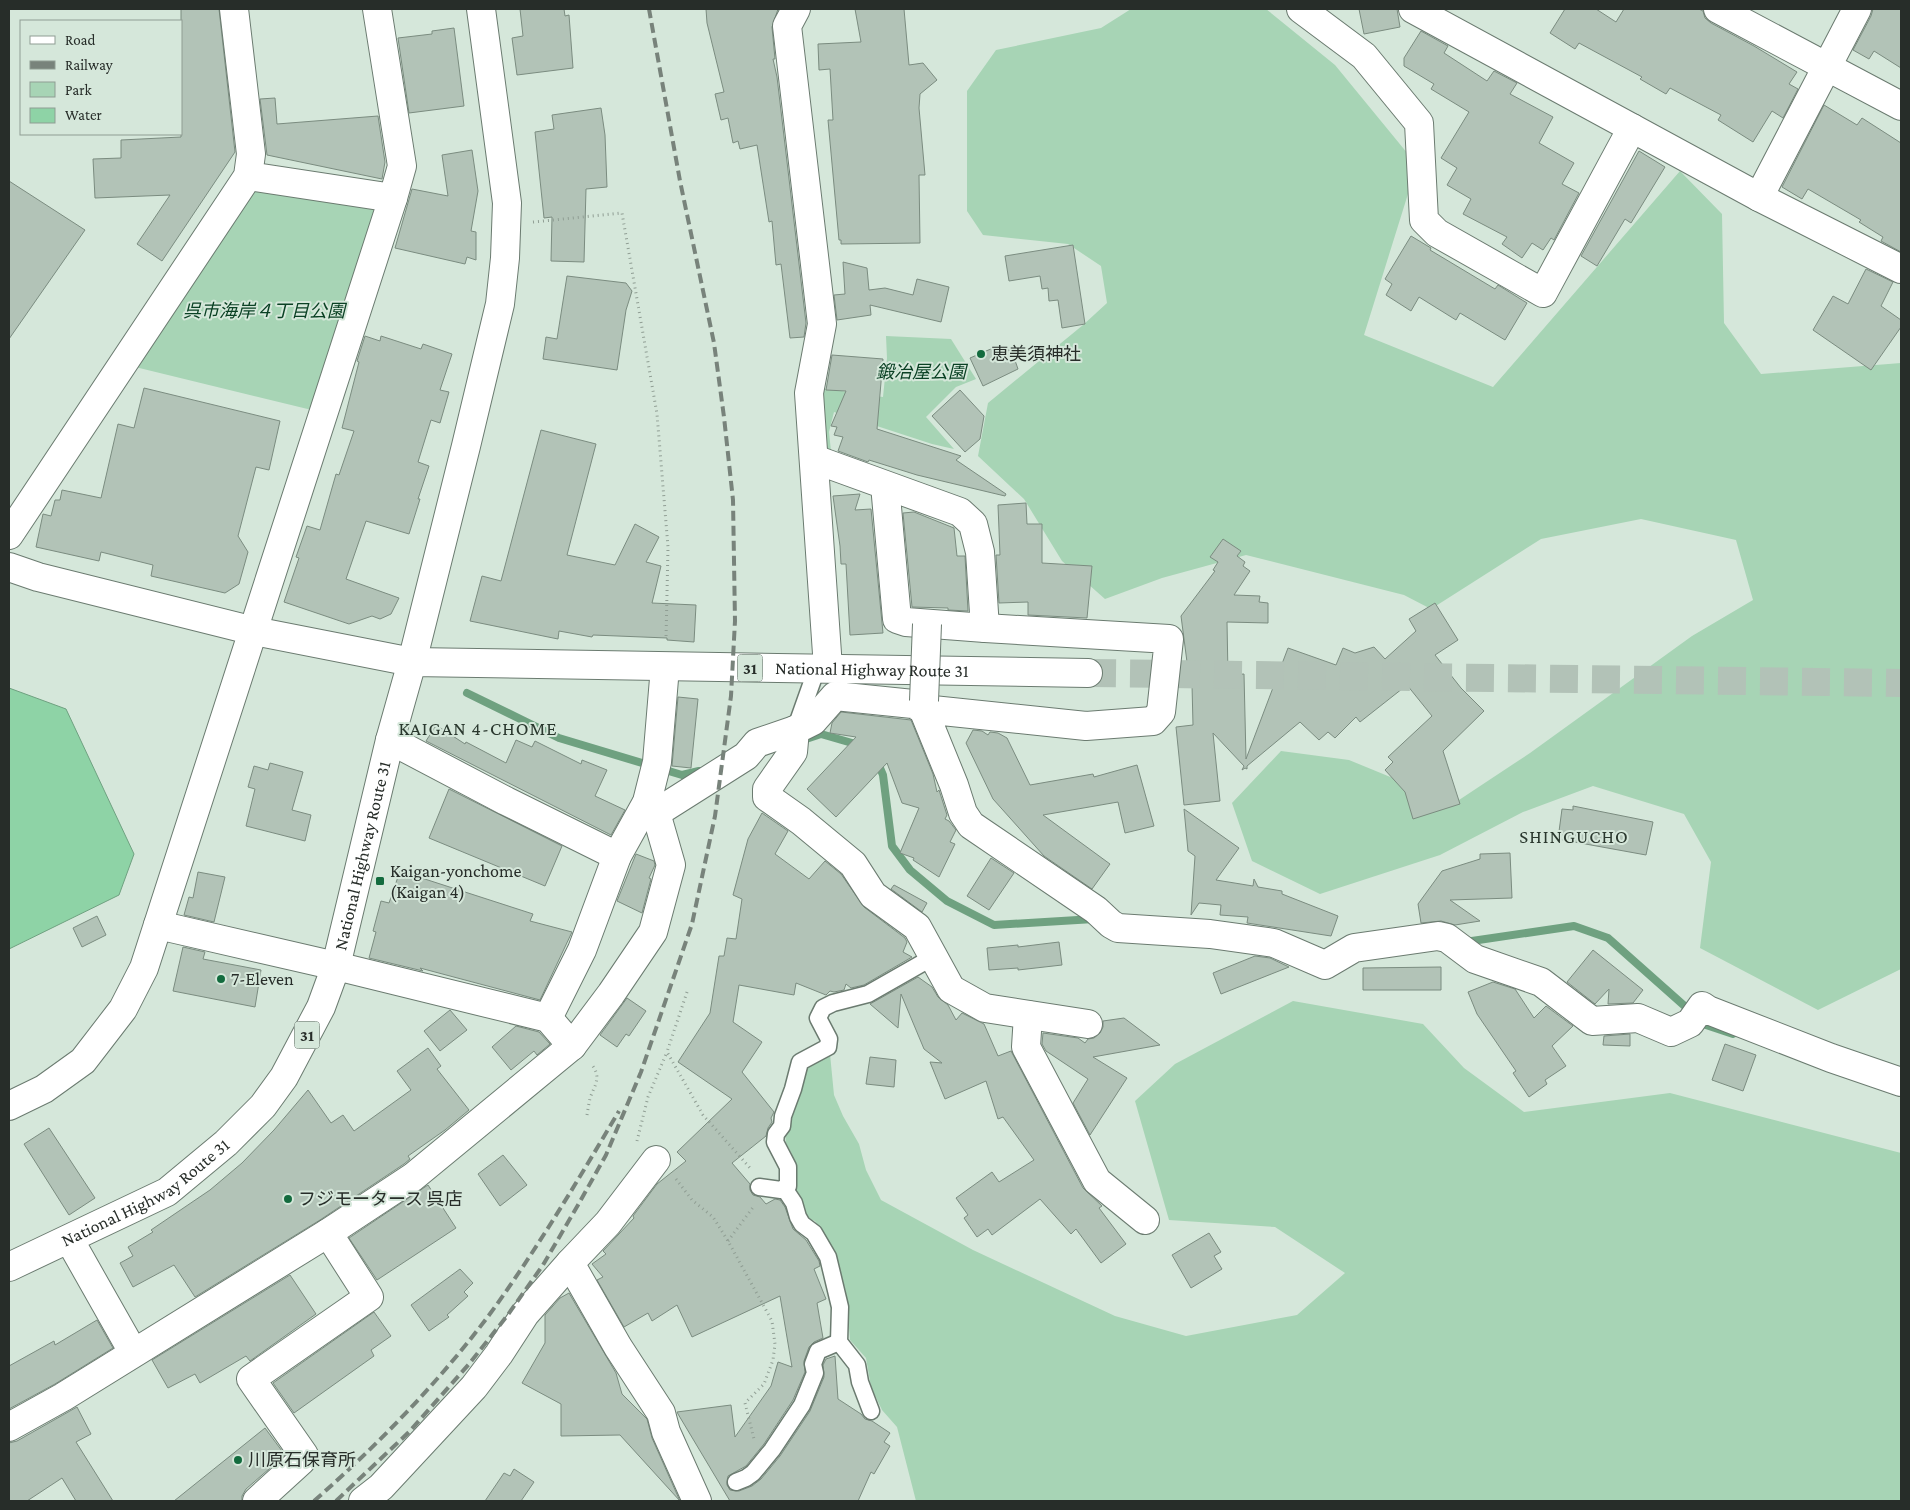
<svg xmlns="http://www.w3.org/2000/svg" width="1910" height="1510" viewBox="0 0 1910 1510" font-family="'Crimson Pro','Noto Sans JP',serif">
<style>
.green{fill:#a7d4b5}
.water{fill:#8ed3a6;stroke:#6fa180}
.lines{fill:none;stroke-linecap:round;stroke-linejoin:round}
.stream{stroke:#6fa180;stroke-width:8}
.building{fill:#b2c3b7;stroke:#7b8c80}
.highway-tunnel{stroke:#b2c2b7;stroke-width:28;stroke-dasharray:28 14;stroke-linecap:butt}
.lane-casing{stroke:#6b7b70;stroke-width:19}
.street-casing{stroke:#6b7b70;stroke-width:30}
.secondary-casing{stroke:#6b7b70;stroke-width:30}
.highway-casing{stroke:#6b7b70;stroke-width:30}
.path{stroke:#909e94;stroke-width:3;stroke-dasharray:1 4;stroke-linecap:butt}
.lane{stroke:#fff;stroke-width:16}
.street{stroke:#fff;stroke-width:28}
.secondary{stroke:#fff;stroke-width:28}
.highway{stroke:#fff;stroke-width:28}
.rail{stroke:#78837b;stroke-width:4;stroke-dasharray:10 5;stroke-linecap:butt}
.street-bridge-casing{stroke:#6b7b70;stroke-width:30;stroke-linecap:butt}
.street-bridge{stroke:#fff;stroke-width:28}
.poi-dot{fill:#136b3e;stroke:#d5e7da;stroke-width:2}
.labels{text-anchor:middle;dominant-baseline:central;stroke-width:4;stroke-linejoin:round;paint-order:stroke}
.shield{fill:#d5e7da;stroke:#5b655e;stroke-width:1}
.shield-label{font-size:16px;font-weight:bold;fill:#272d29}
.park-label{font-size:18px;font-style:italic;fill:#0a4124;stroke:#d5e7da}
.poi-label{font-size:18px;fill:#272d29;stroke:#d5e7da;text-anchor:start}
.street-label{font-size:18px;fill:#272d29;stroke:#d5e7da}
.neighbourhood-label{font-size:19px;letter-spacing:1px;fill:#2a382e;stroke:#d5e7da}
</style>
<rect width="100%" height="100%" fill="#d5e7da"/>
<g class="green">
<polygon points="1131,9 1266,9 1335,65 1417,165 1364,335 1493,387 1680,171 1722,214 1724,323 1761,374 1901,363 1901,969 1818,1010 1700,948 1711,862 1684,814 1593,786 1523,812 1440,855 1320,894 1252,861 1232,803 1281,751 1349,760 1422,790 1459,800 1530,753 1692,636 1753,600 1736,540 1641,519 1541,539 1431,609 1404,595 1246,555 1162,578 1105,599 1062,561 1024,499 978,456 988,403 1083,325 1107,303 1101,266 1068,244 983,235 967,211 967,91 996,50 1101,28"/>
<polygon points="251,180 387,201 320,412 127,365"/>
<polygon points="886,336 951,339 976,379 956,387 926,417 954,449 932,444 834,412 829,432 832,461 817,457 814,387 883,397 887,358"/>
<polygon points="1293,1001 1423,1024 1464,1068 1524,1112 1670,1093 1901,1153 1901,1501 916,1501 897,1427 882,1410 871,1387 866,1358 850,1340 846,1292 835,1251 815,1221 803,1217 794,1184 792,1154 786,1143 785,1133 801,1070 830,1054 834,1095 843,1116 859,1144 866,1170 881,1200 973,1250 1115,1316 1186,1336 1297,1315 1345,1273 1275,1227 1169,1220 1135,1101 1175,1064"/>
</g>
<polygon class="water" points="9,688 66,709 134,854 119,895 9,949"/>
<g class="lines">
<g class="stream">
<polyline points="467,693 559,738 682,775 699,771"/>
<polyline points="803,740 821,734 859,745"/>
<polyline points="877,761 883,775 892,846 910,870 947,901 994,925 1094,919"/>
<polyline points="1465,942 1574,926 1608,938 1706,1025 1733,1034"/>
</g>
</g>
<g class="building">
<polygon points="181,9 219,9 235,152 162,261 137,244 170,195 95,198 93,159 121,158 121,140 181,137"/>
<polygon points="520,9 564,9 565,16 569,15 573,68 517,75 512,38 523,36"/>
<polygon points="706,9 778,9 772,27 775,59 773,59 777,77 806,323 804,337 790,338 781,264 776,265 772,221 769,222 757,145 740,149 738,141 733,143 728,118 721,120 715,94 724,92 707,23"/>
<polygon points="855,9 904,9 909,65 923,63 937,80 920,94 919,108 925,175 919,175 920,243 841,244 841,240 839,240 828,120 833,120 830,69 819,70 818,44 861,42"/>
<polygon points="1359,9 1397,9 1400,27 1364,34"/>
<polygon points="1565,9 1596,9 1616,22 1624,9 1699,9 1703,11 1705,18 1711,23 1754,46 1797,72 1789,84 1798,89 1783,118 1772,111 1753,142 1718,120 1721,115 1670,88 1666,94 1640,79 1642,77 1579,43 1575,49 1550,33"/>
<polygon points="1873,9 1901,9 1901,68 1874,51 1869,59 1853,50 1871,16"/>
<polygon points="454,28 464,106 409,113 398,38 432,34 432,31"/>
<polygon points="1421,31 1448,46 1444,53 1487,81 1494,71 1517,83 1510,94 1553,117 1539,143 1574,163 1562,184 1579,193 1554,240 1551,238 1543,250 1532,243 1522,258 1502,244 1507,237 1463,214 1471,199 1447,185 1457,168 1441,158 1469,112 1431,89 1434,84 1404,66 1404,58"/>
<polygon points="275,98 277,124 378,116 385,162 382,179 267,155 260,99"/>
<polygon points="1824,105 1857,125 1862,118 1901,143 1901,252 1881,241 1883,237 1859,222 1861,220 1808,189 1802,199 1782,187"/>
<polygon points="601,108 605,135 607,187 586,189 584,262 551,261 552,217 544,218 535,132 554,129 552,115"/>
<polygon points="472,150 478,191 471,231 476,232 476,260 467,257 465,264 395,248 412,189 448,196 442,155"/>
<polygon points="1639,151 1665,167 1631,223 1625,219 1597,266 1581,256"/>
<polygon points="9,181 85,230 9,339"/>
<polygon points="1411,236 1431,248 1430,250 1495,289 1498,285 1527,303 1505,340 1460,313 1456,320 1419,297 1411,311 1386,295 1392,284 1385,279"/>
<polygon points="1073,245 1085,324 1062,328 1058,300 1049,301 1048,288 1042,289 1040,276 1009,281 1005,256"/>
<polygon points="843,262 867,268 869,290 885,288 913,295 917,279 949,287 941,322 870,305 871,315 837,320 834,295 845,294"/>
<polygon points="1866,269 1893,282 1881,306 1901,320 1901,327 1871,370 1813,330 1833,296 1848,304"/>
<polygon points="567,276 626,283 632,291 626,310 617,370 543,359 546,337 557,339"/>
<polygon points="365,336 380,341 381,336 421,349 423,344 452,354 440,390 449,392 440,423 431,420 418,462 429,466 418,499 420,499 409,534 366,521 346,579 399,598 391,614 380,619 372,616 349,624 284,602 299,558 296,557 307,526 320,530 336,474 339,475 354,431 342,428 359,362 357,361"/>
<polygon points="993,348 996,355 1011,349 1018,369 983,386 970,358"/>
<polygon points="832,355 883,359 877,429 961,456 956,460 1006,494 1005,496 917,475 869,460 868,462 838,451 843,437 834,435 837,427 831,426 846,391 826,390"/>
<polygon points="144,388 280,421 269,470 256,467 238,536 248,552 239,584 225,593 151,576 153,565 101,552 99,561 36,547 43,514 51,516 55,500 60,500 62,490 101,498 118,424 134,428"/>
<polygon points="960,390 984,416 980,439 965,452 932,416"/>
<polygon points="541,430 596,444 567,555 615,565 635,524 659,537 646,562 661,566 652,603 696,605 694,642 667,640 667,638 593,635 592,637 559,631 558,639 470,621 482,576 501,581"/>
<polygon points="860,494 855,510 871,509 883,633 850,635 846,564 841,564 840,546 833,496"/>
<polygon points="1026,503 1027,524 1042,524 1042,563 1092,566 1087,618 1028,615 1028,602 999,603 996,555 1000,555 998,505"/>
<polygon points="914,512 954,528 957,556 965,556 968,611 948,610 948,608 912,607 903,513"/>
<polygon points="1223,539 1241,551 1237,556 1245,562 1243,566 1250,571 1234,595 1260,596 1259,602 1268,603 1268,623 1227,622 1228,675 1244,674 1246,759 1288,648 1336,665 1343,648 1355,653 1374,647 1385,659 1416,631 1409,619 1435,603 1458,640 1435,655 1461,688 1484,711 1443,751 1460,804 1413,819 1405,792 1385,770 1393,762 1388,757 1432,716 1407,685 1360,722 1356,717 1335,738 1328,732 1319,740 1300,722 1247,766 1247,769 1245,768 1242,770 1244,766 1213,733 1220,801 1184,805 1176,727 1193,725 1192,685 1190,685 1181,616 1215,571 1213,570 1218,562 1210,557"/>
<polygon points="678,697 698,699 691,768 672,766"/>
<polygon points="841,712 911,720 933,774 937,792 939,790 947,815 945,819 949,821 956,830 950,842 955,844 939,877 913,860 914,858 900,853 919,808 902,803 887,763 836,817 807,789 856,737 830,733 832,723"/>
<polygon points="436,725 465,744 466,742 506,763 516,740 532,747 535,741 581,764 582,760 607,770 595,796 625,810 611,835 426,741"/>
<polygon points="973,730 982,731 988,735 990,732 998,733 1007,738 1030,785 1093,774 1094,777 1137,765 1154,826 1125,833 1118,802 1043,815 1110,864 1092,889 1044,856 993,799 966,743"/>
<polygon points="270,763 303,772 292,810 311,815 305,841 246,826 255,789 248,787 254,766 268,770"/>
<polygon points="449,789 562,846 545,886 429,838"/>
<polygon points="1573,806 1653,822 1646,855 1558,839 1562,809 1573,810"/>
<polygon points="1184,809 1239,848 1216,880 1253,886 1254,879 1258,887 1282,891 1282,894 1338,916 1331,936 1247,923 1248,917 1220,915 1221,905 1199,903 1191,915 1195,856 1188,851"/>
<polygon points="762,813 788,831 775,854 809,879 825,861 841,874 864,907 905,938 907,942 903,952 912,957 864,985 851,988 846,984 844,990 834,992 830,991 826,995 796,983 794,995 739,985 733,1022 762,1042 742,1072 774,1112 771,1118 772,1122 768,1128 766,1136 732,1163 750,1184 750,1190 753,1195 760,1197 766,1204 775,1199 780,1200 785,1207 793,1229 806,1240 819,1261 820,1266 814,1269 826,1299 817,1303 823,1338 814,1342 809,1347 804,1361 805,1372 793,1400 764,1444 746,1466 728,1476 727,1485 730,1490 739,1491 752,1486 761,1479 780,1456 810,1411 824,1377 823,1365 826,1359 835,1356 838,1399 861,1414 865,1419 872,1421 890,1433 884,1442 890,1446 874,1474 871,1472 858,1501 730,1501 678,1414 677,1412 731,1405 735,1437 771,1386 778,1362 792,1367 780,1296 692,1337 677,1305 652,1321 648,1313 624,1327 597,1280 603,1277 592,1264 606,1254 603,1251 634,1218 633,1216 657,1184 686,1161 677,1152 732,1099 678,1062 710,1013 719,956 724,956 727,938 736,939 742,899 733,895 748,839"/>
<polygon points="1510,853 1512,898 1450,900 1480,921 1455,925 1441,921 1421,923 1418,904 1442,871 1480,859 1480,854"/>
<polygon points="636,854 654,861 655,865 649,878 651,879 642,913 617,901"/>
<polygon points="991,858 1014,873 989,910 967,896"/>
<polygon points="400,871 533,914 530,921 572,932 540,1000 420,968 423,971 369,958 376,932 373,931 381,901 389,903"/>
<polygon points="198,872 225,877 214,922 184,915 189,897 193,898"/>
<polygon points="894,885 927,903 922,912 891,889"/>
<polygon points="97,916 106,935 82,947 73,928"/>
<polygon points="1059,942 1062,965 1018,970 1018,968 989,970 987,948 1018,945 1018,947"/>
<polygon points="183,947 205,952 203,959 261,970 255,1007 173,991"/>
<polygon points="1593,950 1643,990 1633,1003 1608,1004 1609,989 1595,1004 1567,982"/>
<polygon points="1255,956 1270,958 1289,967 1221,994 1213,973"/>
<polygon points="1441,967 1441,990 1363,990 1363,968"/>
<polygon points="918,977 932,987 938,997 948,1005 956,1020 962,1013 984,1024 998,1056 1011,1051 1083,1188 1102,1206 1099,1208 1126,1244 1101,1263 1076,1229 1071,1234 1040,1199 992,1235 988,1229 977,1237 964,1218 968,1215 956,1198 992,1172 999,1182 1034,1160 1003,1117 998,1119 986,1081 945,1099 930,1062 942,1063 924,1049 901,994 898,1028 870,1004"/>
<polygon points="1493,982 1515,989 1534,1018 1546,1006 1573,1026 1552,1046 1566,1066 1545,1080 1547,1084 1529,1097 1513,1073 1516,1071 1477,1014 1468,992"/>
<polygon points="627,998 646,1011 629,1036 626,1034 617,1047 600,1035"/>
<polygon points="450,1010 467,1030 440,1051 424,1031"/>
<polygon points="1124,1018 1160,1045 1093,1057 1127,1078 1090,1135 1073,1103 1088,1079 1046,1051 1042,1044 1043,1033 1078,1038 1085,1043 1088,1039 1094,1038 1100,1033 1103,1027 1103,1021"/>
<polygon points="516,1026 539,1032 550,1044 537,1055 534,1051 511,1070 492,1047"/>
<polygon points="1630,1034 1630,1046 1603,1045 1604,1036"/>
<polygon points="1725,1044 1756,1055 1743,1091 1712,1080"/>
<polygon points="428,1048 441,1066 437,1069 469,1110 445,1130 408,1156 410,1159 404,1164 320,1220 195,1297 174,1265 133,1287 120,1263 133,1256 128,1247 153,1232 151,1230 210,1190 242,1163 274,1130 308,1090 331,1123 343,1115 354,1131 411,1090 397,1071"/>
<polygon points="870,1057 896,1060 894,1087 866,1084"/>
<polygon points="49,1128 95,1198 69,1215 24,1144"/>
<polygon points="503,1155 527,1185 500,1206 478,1174"/>
<polygon points="428,1185 456,1228 377,1280 349,1238"/>
<polygon points="1209,1233 1221,1252 1214,1256 1222,1269 1191,1288 1172,1255"/>
<polygon points="460,1269 473,1283 464,1292 468,1296 447,1315 449,1317 429,1331 411,1305"/>
<polygon points="290,1275 316,1314 250,1361 246,1356 200,1383 195,1374 168,1388 152,1360"/>
<polygon points="569,1293 616,1373 622,1394 647,1419 652,1438 680,1501 620,1435 561,1436 561,1404 522,1383 545,1343 545,1315 560,1298"/>
<polygon points="374,1312 391,1336 371,1350 374,1356 294,1413 273,1383"/>
<polygon points="97,1320 113,1348 55,1384 9,1409 9,1366 54,1341 55,1345"/>
<polygon points="77,1407 91,1434 76,1442 113,1501 76,1501 62,1478 27,1501 9,1501 9,1443 17,1441"/>
<polygon points="265,1428 285,1455 246,1489 242,1496 242,1501 174,1501"/>
<polygon points="514,1469 534,1482 521,1501 485,1501 504,1473 510,1476"/>
</g>
<g class="lines">
<polyline class="highway-tunnel" points="1088,673 1901,683"/>
<g class="lane-casing">
<g id="lane">
<polyline points="795,730 817,668"/>
<polyline points="759,1187 781,1190 788,1186 788,1167 775,1142 776,1134 782,1126 783,1116 793,1089 800,1062 828,1047 829,1039 818,1018 823,1008 833,1003 868,994 933,957"/>
<polyline points="784,1188 794,1203 798,1217 802,1224 814,1233 828,1257 840,1307 839,1342 857,1365 860,1382 871,1411"/>
<polyline points="736,1482 746,1478 753,1473 772,1450 802,1405 815,1373 813,1364 818,1351 839,1342"/>
</g>
</g>
<g class="street-casing">
<g id="street">
<polyline points="796,9 787,26 822,324 809,393 828,668"/>
<polyline points="1301,9 1364,56 1419,123 1424,220 1437,233 1543,293 1632,128"/>
<polyline points="1413,9 1759,197 1901,269"/>
<polyline points="1718,9 1901,106"/>
<polyline points="248,176 393,198 402,166 377,9"/>
<polyline points="1759,197 1857,9"/>
<polyline points="814,459 960,512 973,524 980,552 985,628 906,622 897,619 885,485"/>
<polyline points="9,535 248,176 251,154 234,9"/>
<polyline points="985,628 1169,639 1161,712 1153,721 1086,726 923,709 954,785 963,813 971,825 1096,910 1111,924 1118,928 1210,934 1274,943 1325,965 1354,948 1438,936 1447,938 1475,959 1541,982 1592,1021 1638,1018 1671,1032 1690,1023 1702,1006 1708,1010 1831,1058 1901,1082"/>
<polyline points="924,701 923,709 913,704 835,696 813,721 795,730 793,752 767,789 767,797 801,821 853,864 873,895 917,927 951,989 985,1008 1088,1024"/>
<polyline points="390,740 506,801 617,856"/>
<polyline points="656,813 746,756 757,743 795,730"/>
<polyline points="1028,1015 1026,1047 1097,1181 1145,1220"/>
<polyline points="548,1018 582,950 617,856 647,802 657,762 665,667"/>
<polyline points="572,1046 611,994 653,932 671,865 656,813 647,802"/>
<polyline points="656,1160 608,1223 570,1263 618,1347 661,1413 666,1432 697,1501"/>
<polyline points="69,1239 133,1352"/>
<polyline points="9,1427 63,1397 328,1233 413,1177 572,1046 548,1018 336,966 158,925"/>
<polyline points="257,1501 301,1461 304,1455 251,1379 369,1297 328,1233"/>
<polyline points="363,1501 381,1487 474,1387 499,1354 525,1314 570,1263"/>
</g>
</g>
<g class="secondary-casing">
<g id="secondary">
<polyline points="9,567 38,577 254,631 412,662 466,446 500,304 505,258 507,203 481,9"/>
<polyline points="9,1106 44,1089 83,1061 123,1009 144,968 393,198"/>
</g>
</g>
<g class="highway-casing">
<g id="highway">
<path id="s1" d="M9,1267l158,-75 59,-49 37,-37 21,-29 37,-70 15,-41 54,-226 22,-78 676,11"/>
</g>
</g>
<g class="path">
<polyline points="533,222 622,213 657,414 668,547 666,639"/>
<polyline points="687,992 667,1052 703,1115 750,1168"/>
<path d="M587,1115c1,-6 2,-12 3,-17 5,-13 12,-22 1,-34"/>
<polyline points="637,1141 648,1097 667,1052"/>
<polyline points="676,1179 692,1200 713,1217 728,1241 772,1321 775,1344 773,1360 764,1384 745,1403 754,1439"/>
<polyline points="728,1241 754,1206"/>
</g>
<use href="#lane" class="lane"/>
<use href="#street" class="street"/>
<use href="#secondary" class="secondary"/>
<use href="#highway" class="highway"/>
<g class="rail">
<path d="M314,1501c66,-58 129,-123 181,-194 45,-63 85,-130 124,-196"/>
<polyline points="336,1501 409,1432 469,1364 507,1316 543,1265 578,1205 606,1155 641,1072 692,924 715,816 731,696 735,621 733,500 724,417 714,343 680,181 649,9"/>
</g>
<g class="street-bridge-casing">
<polyline id="street-bridge" points="924,701 927,624"/>
</g>
<use href="#street-bridge" class="street-bridge"/>
</g>
<g class="poi-dot">
<circle cx="981" cy="354" r="5"/>
<rect x="375" y="876" width="10" height="10" rx="2.5"/>
<circle cx="221" cy="979" r="5"/>
<circle cx="288" cy="1199" r="5"/>
<circle cx="238" cy="1460" r="5"/>
</g>
<g class="labels">
<g class="shield">
<rect x="737.5" y="654.5" width="25" height="27" rx="4"/>
<rect x="294.5" y="1021.5" width="25" height="27" rx="4"/>
</g>
<g class="shield-label">
<text x="750" y="668">31</text>
<text x="307" y="1035">31</text>
</g>
<g class="park-label">
<text x="264" y="311">呉市海岸４丁目公園</text>
<text x="921" y="372">鍛冶屋公園</text>
</g>
<g class="poi-label">
<text x="991" y="354">恵美須神社</text>
<text x="390" y="871">Kaigan-yonchome<tspan x="390" dy="21">(Kaigan 4)</tspan></text>
<text x="231" y="979">7-Eleven</text>
<text x="298" y="1199">フジモータース 呉店</text>
<text x="248" y="1460">川原石保育所</text>
</g>
<g class="street-label">
<text stroke="none"><textPath href="#s1" startOffset="1236">National Highway Route 31</textPath></text>
<text stroke="none"><textPath href="#s1" startOffset="576">National Highway Route 31</textPath></text>
<text stroke="none"><textPath href="#s1" startOffset="156">National Highway Route 31</textPath></text>
</g>
<g class="neighbourhood-label">
<text x="478" y="728">KAIGAN 4-CHOME</text>
<text x="1574" y="836">SHINGUCHO</text>
</g>
</g>
<rect width="1910" height="1510" fill="none" stroke="#272d29" stroke-width="20"/>
<rect x="20" y="20" width="162" height="115" fill="#d5e7da" stroke="#8f9d93"/>
<rect x="30" y="36" width="25" height="8" fill="#ffffff" stroke="#8f9d93"/>
<text x="65" y="45" font-size="15" fill="#272d29">Road</text>
<rect x="30" y="61" width="25" height="8" fill="#78837b" stroke="#8f9d93"/>
<text x="65" y="70" font-size="15" fill="#272d29">Railway</text>
<rect x="30" y="82" width="25" height="15" fill="#a7d4b5" stroke="#8f9d93"/>
<text x="65" y="95" font-size="15" fill="#272d29">Park</text>
<rect x="30" y="108" width="25" height="15" fill="#8ed3a6" stroke="#8f9d93"/>
<text x="65" y="120" font-size="15" fill="#272d29">Water</text>
</svg>
